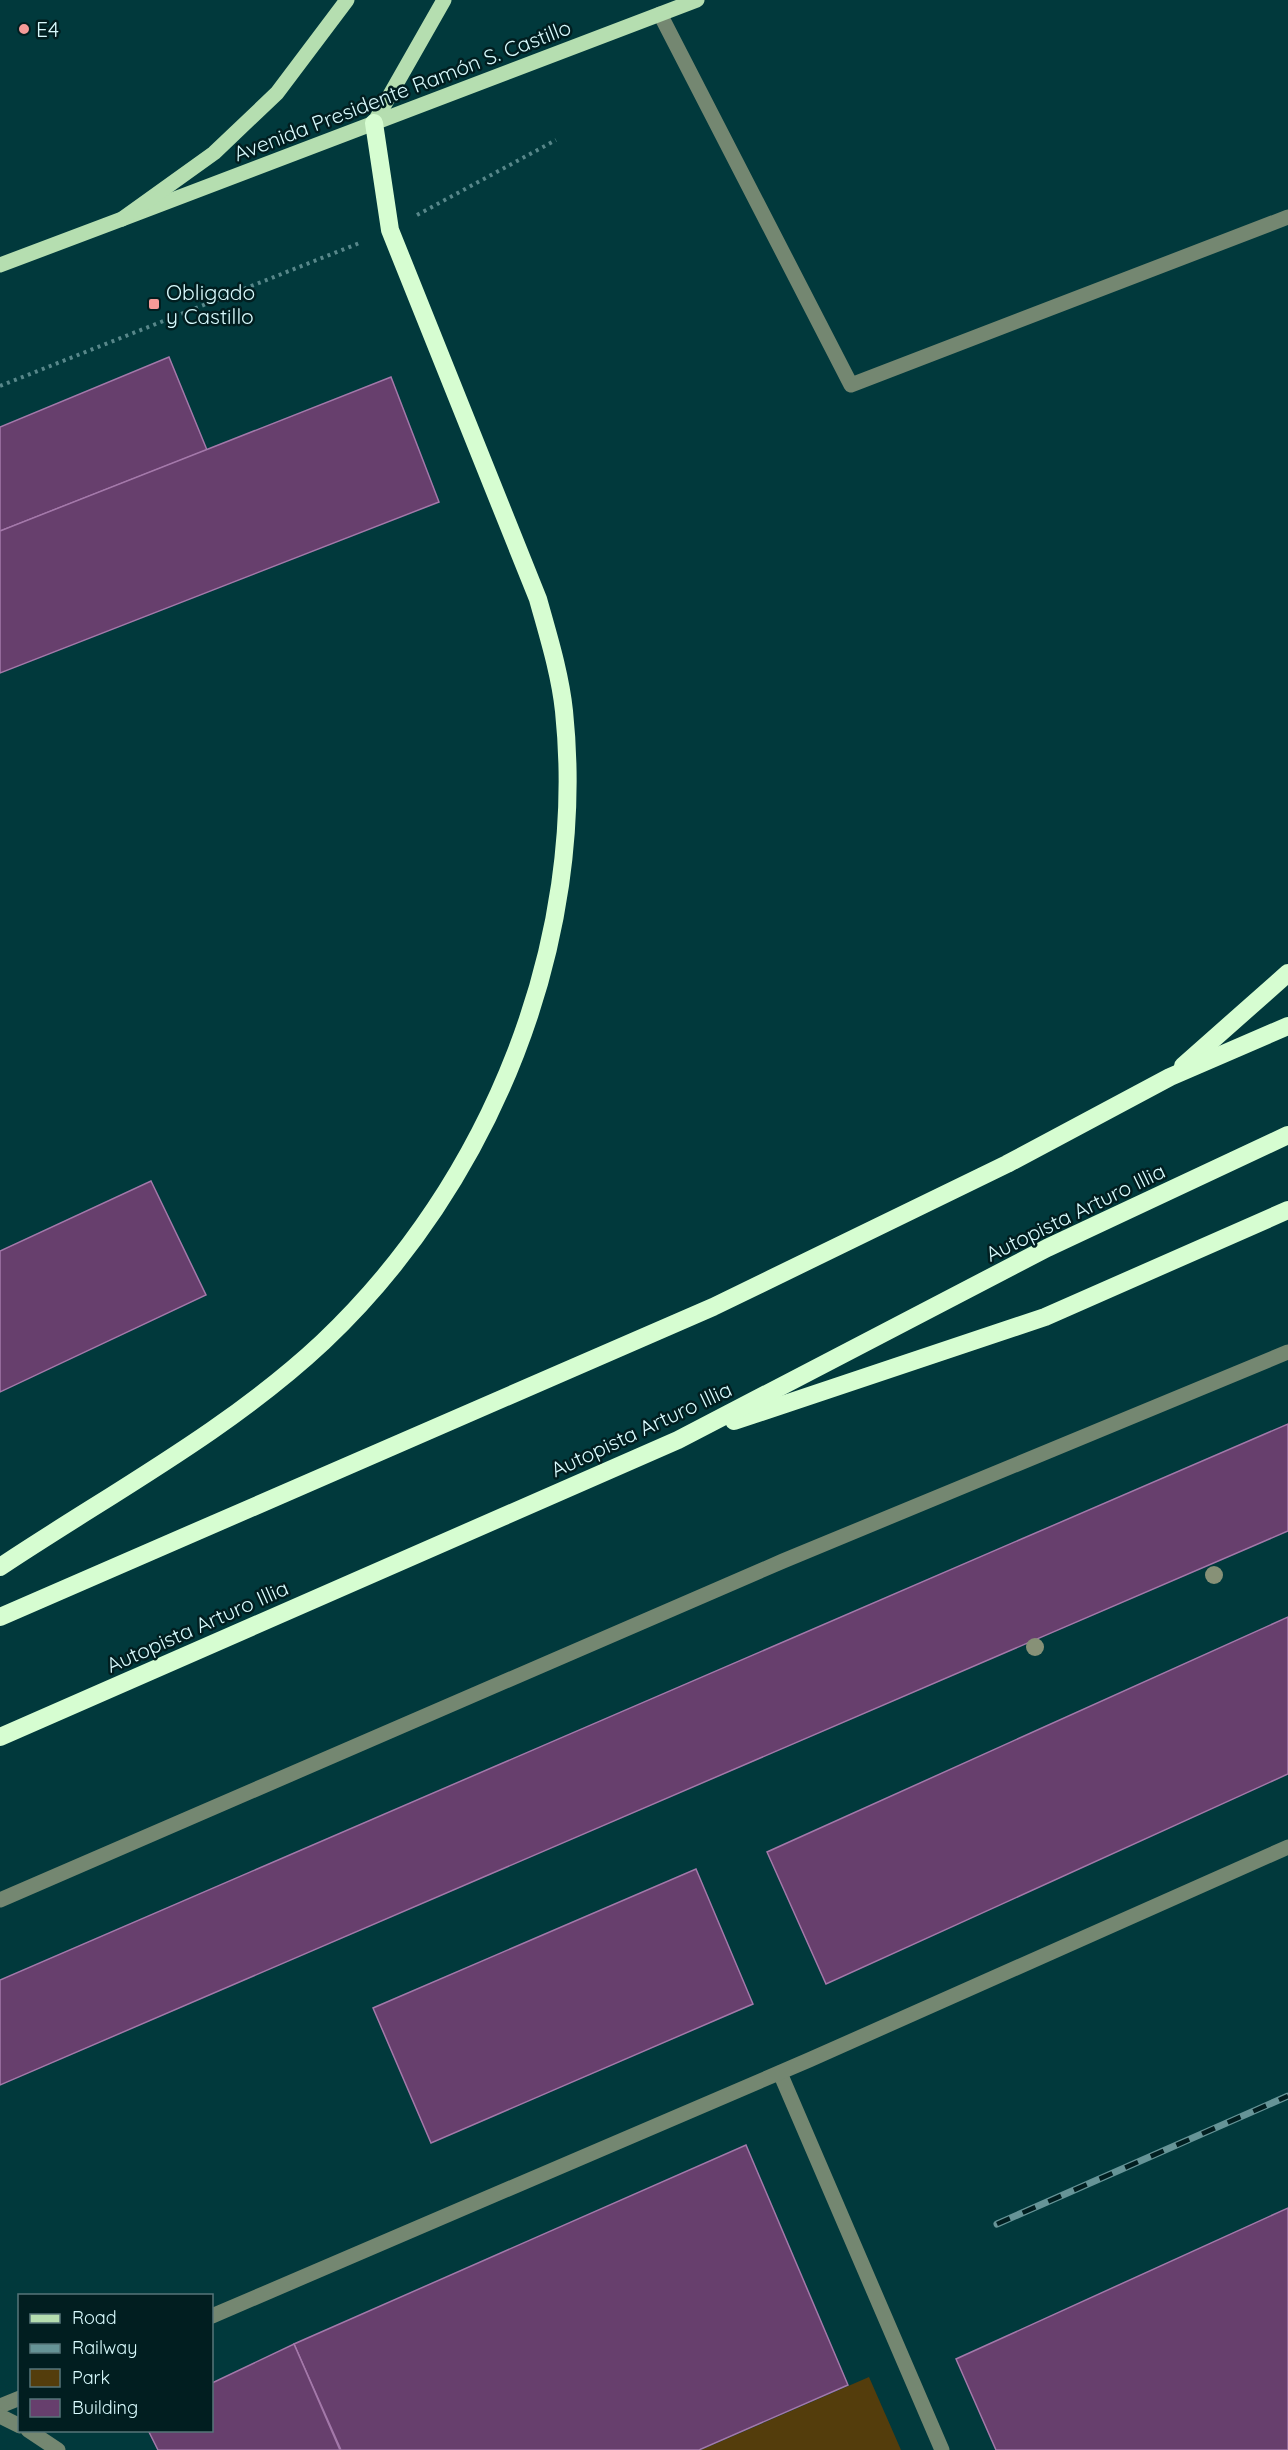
<svg xmlns="http://www.w3.org/2000/svg" width="1288" height="2450" viewBox="0 0 1288 2450" font-family="Quicksand,sans-serif">
<style>
.green{fill:#543d0c}
.building{fill:#673f6d;stroke:#a479aa;stroke-width:1.5}
.lines{fill:none;stroke-linecap:round;stroke-linejoin:round}
.path{stroke:#58878a;stroke-width:4;stroke-dasharray:3 4.5;stroke-linecap:butt}
.minor{stroke:#748771;stroke-width:15}
.major{stroke:#b5deb0;stroke-width:15}
.highway{stroke:#d6fdd1;stroke-width:18}
.rail-casing{stroke:#669497;stroke-width:7}
.rail{stroke:#011e20;stroke-width:4.5;stroke-dasharray:14;stroke-linecap:butt}
.tree{fill:#879177}
.poi-dot{fill:#f59b98;stroke:#011e20;stroke-width:2}
.labels{text-anchor:middle;dominant-baseline:central;stroke-width:5;stroke-linejoin:round;paint-order:stroke}
.poi-label{font-size:21px;fill:#d9fbfe;stroke:#011e20;text-anchor:start}
.street-label{font-size:21px;fill:#d9fbfe;stroke:#011e20}
</style>
<rect width="100%" height="100%" fill="#01393c"/>
<polygon class="green" points="869,2377 901,2450 701,2450"/>
<g class="building">
<polygon points="169,357 207,450 0,531 0,427"/>
<polygon points="391,377 439,502 0,673 0,531"/>
<polygon points="151,1181 206,1295 0,1392 0,1251"/>
<polygon points="1288,1424 1288,1531 0,2085 0,1980"/>
<polygon points="1288,1617 1288,1774 826,1984 767,1852"/>
<polygon points="696,1869 753,2004 431,2143 373,2008"/>
<polygon points="746,2145 848,2385 699,2450 341,2450 294,2344"/>
<polygon points="1288,2208 1288,2450 996,2450 956,2359"/>
<polygon points="294,2344 340,2450 158,2450 148,2430 212,2430 212,2383"/>
</g>
<g class="lines">
<g class="path">
<polyline points="417,215 556,140"/>
<polyline points="0,386 362,242"/>
</g>
<g class="minor">
<polyline points="660,14 851,385 1288,217"/>
<polyline points="0,1900 783,1561 1288,1352"/>
<polyline points="780,2073 942,2450"/>
<polyline points="212,2316 809,2060 1288,1847"/>
<polyline points="0,2406 20,2398"/>
<polyline points="0,2416 20,2426"/>
<polyline points="28,2430 58,2450"/>
</g>
<g class="major">
<polyline points="374,123 444,0"/>
<polyline points="122,219 697,0"/>
<polyline points="0,265 122,219 214,153 277,93 347,0"/>
</g>
<g class="highway">
<polyline points="1183,1066 1288,973"/>
<polyline points="734,1421 1045,1317 1288,1210"/>
<path d="M0,1567c108,-72 228,-136 323,-225 168,-159 265,-400 241,-631 -4,-38 -16,-76 -26,-112l-148,-369 -16,-107"/>
<polyline points="0,1617 713,1307 1007,1164 1170,1077 1288,1026"/>
<polyline points="0,1737 678,1440 1047,1248 1288,1135"/>
</g>
<g class="rail-casing">
<polyline id="rail" points="997,2224 1288,2096"/>
</g>
<use href="#rail" class="rail"/>
</g>
<g class="tree">
<circle cx="1214" cy="1575" r="9"/>
<circle cx="1035" cy="1647" r="9"/>
</g>
<g class="poi-dot">
<circle cx="24" cy="29" r="6"/>
<rect x="148" y="298" width="12" height="12" rx="3"/>
</g>
<g class="labels">
<g class="poi-label">
<text x="36" y="29">E4</text>
<text x="166" y="292">Obligado<tspan x="166" dy="24">y Castillo</tspan></text>
</g>
<g class="street-label">
<text transform="translate(402 90) rotate(-21)">Avenida Presidente Ramón S. Castillo</text>
<text transform="translate(1075 1212) rotate(-26)">Autopista Arturo Illia</text>
<text transform="translate(641 1429) rotate(-25)">Autopista Arturo Illia</text>
<text transform="translate(197 1626) rotate(-24)">Autopista Arturo Illia</text>
</g>
</g>
<rect x="18" y="2294" width="195" height="138" fill="#011e20" stroke="#577679" stroke-width="1.5"/>
<rect x="30" y="2314" width="30" height="9" fill="#b5deb0" stroke="#577679" stroke-width="1.5"/>
<text x="72" y="2324" font-size="18" fill="#d9fbfe">Road</text>
<rect x="30" y="2344" width="30" height="9" fill="#669497" stroke="#577679" stroke-width="1.5"/>
<text x="72" y="2354" font-size="18" fill="#d9fbfe">Railway</text>
<rect x="30" y="2369" width="30" height="18" fill="#543d0c" stroke="#577679" stroke-width="1.5"/>
<text x="72" y="2384" font-size="18" fill="#d9fbfe">Park</text>
<rect x="30" y="2399" width="30" height="18" fill="#673f6d" stroke="#577679" stroke-width="1.5"/>
<text x="72" y="2414" font-size="18" fill="#d9fbfe">Building</text>
</svg>
